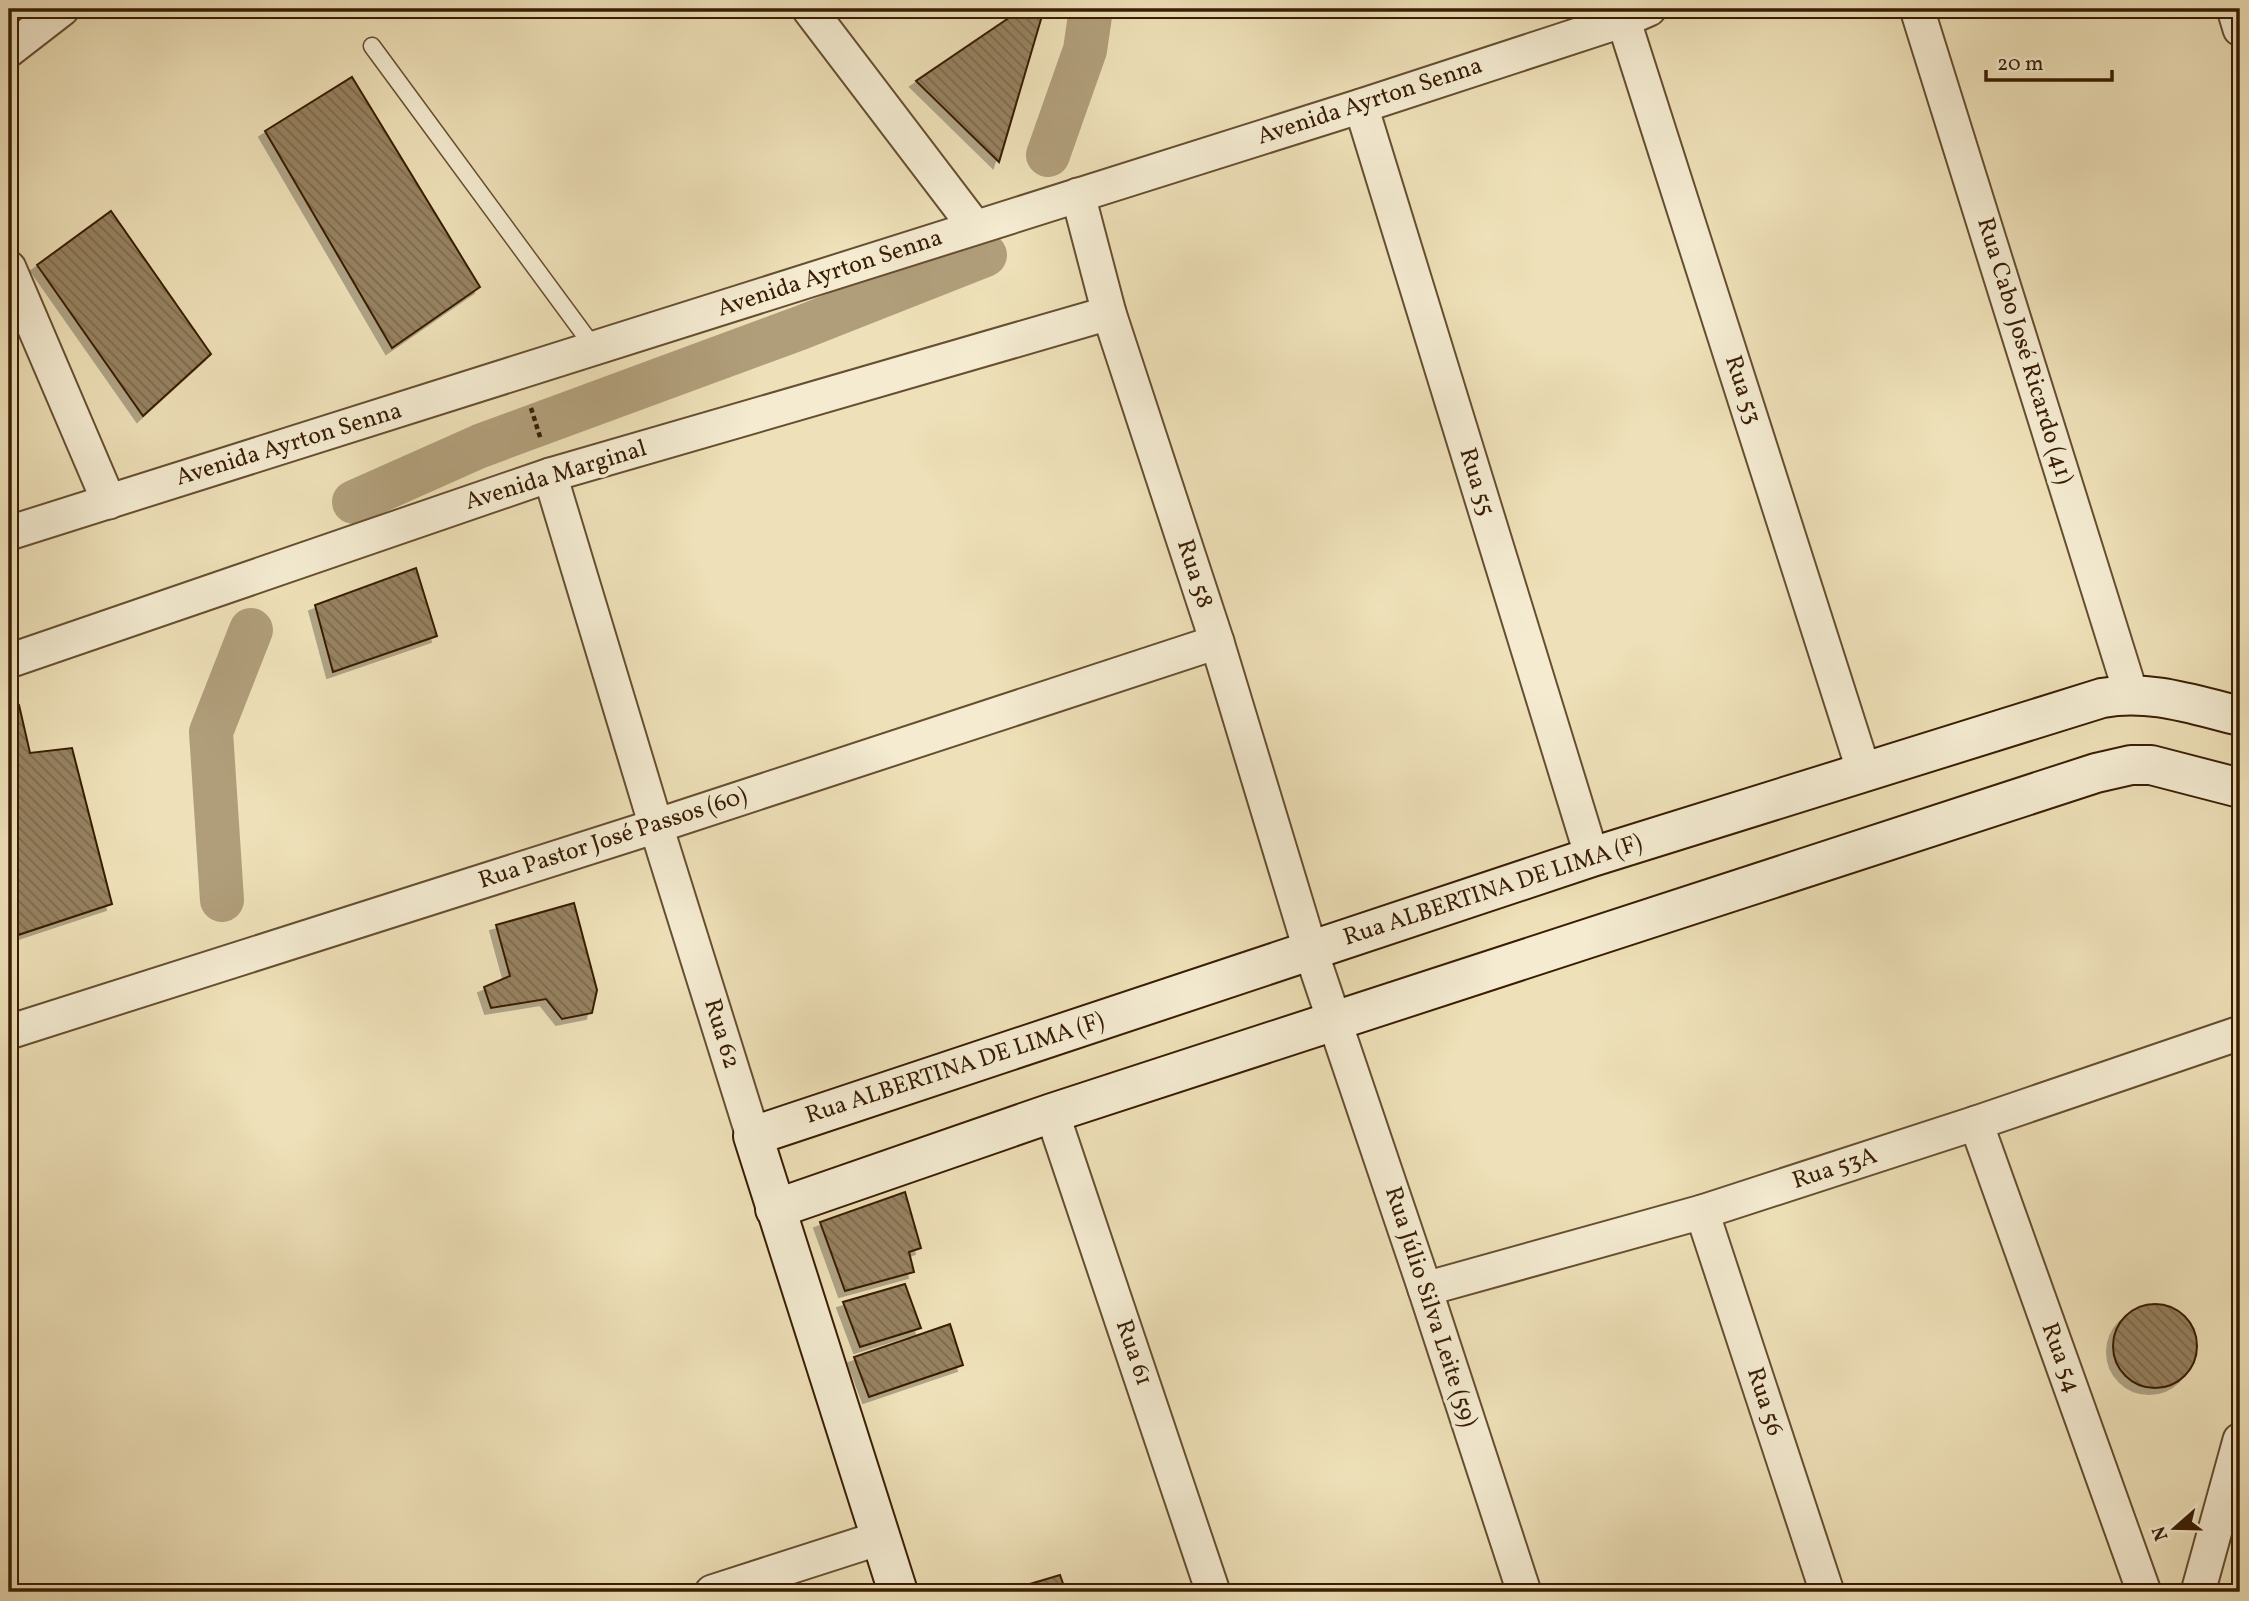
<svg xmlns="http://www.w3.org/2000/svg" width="2249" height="1601" viewBox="0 0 2249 1601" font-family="Vollkorn,serif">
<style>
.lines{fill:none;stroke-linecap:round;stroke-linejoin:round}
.canal{stroke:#b09e7a;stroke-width:44}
.building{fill:url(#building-back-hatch);stroke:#391d03;stroke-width:2;filter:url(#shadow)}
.lane-casing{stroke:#664e30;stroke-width:19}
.street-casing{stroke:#664e30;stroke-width:37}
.secondary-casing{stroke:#391d03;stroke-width:42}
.path{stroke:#391d03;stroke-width:4.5;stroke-dasharray:5 3.5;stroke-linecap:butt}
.lane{stroke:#f4ebd1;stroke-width:16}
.street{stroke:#f4ebd1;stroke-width:33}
.secondary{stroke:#f4ebd1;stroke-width:38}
.labels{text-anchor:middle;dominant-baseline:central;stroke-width:7;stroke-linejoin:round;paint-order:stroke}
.street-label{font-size:24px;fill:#391d03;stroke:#f4ebd1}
</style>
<defs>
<pattern id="building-back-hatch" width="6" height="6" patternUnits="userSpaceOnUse" patternTransform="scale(1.75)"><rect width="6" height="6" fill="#978261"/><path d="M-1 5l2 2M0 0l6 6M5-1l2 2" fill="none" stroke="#7c6a4e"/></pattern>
<filter id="shadow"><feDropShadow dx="-6" dy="6" stdDeviation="0" flood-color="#0004"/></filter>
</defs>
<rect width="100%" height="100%" fill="#eee0b8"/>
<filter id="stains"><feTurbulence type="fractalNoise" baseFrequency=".00286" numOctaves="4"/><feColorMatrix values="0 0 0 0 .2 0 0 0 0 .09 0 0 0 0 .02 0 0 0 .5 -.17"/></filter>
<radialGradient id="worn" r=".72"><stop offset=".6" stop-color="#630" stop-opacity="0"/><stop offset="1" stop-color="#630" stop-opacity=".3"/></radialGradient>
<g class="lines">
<g class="canal">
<polyline points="1048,155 1085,50 1091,9"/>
<polyline points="354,502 480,446 800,328 985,255"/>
<polyline points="222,900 211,732 251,630"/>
</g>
</g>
<g class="building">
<polygon points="1022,9 1044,9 999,162 916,81"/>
<polygon points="352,77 480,287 392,348 265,131"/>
<polygon points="111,211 211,354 143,416 37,265"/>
<polygon points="416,568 437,636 333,672 315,605"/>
<polygon points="19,705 30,753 72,748 112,904 9,938 9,709"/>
<polygon points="574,903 597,990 592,1013 562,1019 546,999 491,1008 484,987 510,976 496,925"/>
<polygon points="905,1192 921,1248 909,1252 914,1272 845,1291 820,1222"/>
<polygon points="905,1284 921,1328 860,1347 843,1302"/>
<circle cx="2155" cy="1346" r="42"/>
<polygon points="950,1324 963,1365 869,1397 854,1357"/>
<polygon points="1060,1575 1066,1592 1003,1592"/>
</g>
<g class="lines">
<g class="lane-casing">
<polyline id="lane" points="372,46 595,349"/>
</g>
<g class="street-casing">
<g id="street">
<polyline points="809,9 975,227"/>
<polyline points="1620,9 1864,772"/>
<polyline points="1917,9 2131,694"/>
<polyline points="2234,9 2240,29"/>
<polyline points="9,50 62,9"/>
<polyline points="1361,106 1592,857"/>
<polyline points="1078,195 1109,313 1217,642 1311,952 1425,1289 1524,1592"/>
<polyline points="9,268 109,502"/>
<polyline points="550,475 656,826 753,1136"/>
<polyline points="9,533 1361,106 1624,20 1649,9"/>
<polyline points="9,661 550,475 1109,313"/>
<polyline points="9,1032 656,826 1217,642"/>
<polyline points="1052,1113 1213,1592"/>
<polyline points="1976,1123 2144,1592"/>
<polyline points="1702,1212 1827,1592"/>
<polyline points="1425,1289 1702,1212 1976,1123 2240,1033"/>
<polyline points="712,1592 880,1538"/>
<polyline points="2198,1592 2240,1440"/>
</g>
</g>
<g class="secondary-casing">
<g id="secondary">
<polyline points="775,1209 1052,1113 2096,773 2131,765 2151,765 2240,788"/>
<path d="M898,1592l-145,-456 839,-279 510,-159c48,-9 92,7 138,18"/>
</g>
</g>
<polyline class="path" points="531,408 541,440"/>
<use href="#lane" class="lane"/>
<use href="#street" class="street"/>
<use href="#secondary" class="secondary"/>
</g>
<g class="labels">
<g class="street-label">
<text transform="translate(1370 102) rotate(-18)">Avenida Ayrton Senna</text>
<text transform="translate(830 274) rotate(-18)">Avenida Ayrton Senna</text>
<text transform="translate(2024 351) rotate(73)">Rua Cabo José Ricardo (41)</text>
<text transform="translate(1742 390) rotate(72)">Rua 53</text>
<text transform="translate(289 445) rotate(-17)">Avenida Ayrton Senna</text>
<text transform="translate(556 476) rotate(-17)">Avenida Marginal</text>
<text transform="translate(1476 482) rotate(73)">Rua 55</text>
<text transform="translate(1194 574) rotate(72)">Rua 58</text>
<text transform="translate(613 839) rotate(-18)">Rua Pastor José Passos (60)</text>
<text transform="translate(1493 891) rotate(-18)">Rua ALBERTINA DE LIMA (F)</text>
<text transform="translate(721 1034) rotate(73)">Rua 62</text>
<text transform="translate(955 1069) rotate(-18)">Rua ALBERTINA DE LIMA (F)</text>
<text transform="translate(1835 1169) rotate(-18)">Rua 53A</text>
<text transform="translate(1430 1307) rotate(72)">Rua Júlio Silva Leite (59)</text>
<text transform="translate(1133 1353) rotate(71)">Rua 61</text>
<text transform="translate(2060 1358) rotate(70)">Rua 54</text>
<text transform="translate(1764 1402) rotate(72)">Rua 56</text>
</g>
</g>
<rect width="2249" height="1601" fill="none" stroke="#eee0b8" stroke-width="35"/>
<rect x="10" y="10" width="2228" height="1580" fill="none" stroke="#391d03" stroke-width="3.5"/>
<rect x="18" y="18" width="2214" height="1566" fill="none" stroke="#391d03" stroke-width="2"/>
<g transform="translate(2175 1528) rotate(250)" stroke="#f4ebd1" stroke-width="5" paint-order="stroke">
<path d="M0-5L12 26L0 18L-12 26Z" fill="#391d03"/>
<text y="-10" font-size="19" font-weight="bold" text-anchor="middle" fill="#391d03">N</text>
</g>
<path d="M1986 70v10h126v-10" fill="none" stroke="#391d03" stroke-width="3.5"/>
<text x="1997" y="70" font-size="21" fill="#391d03" stroke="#f4ebd1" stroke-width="5" paint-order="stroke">20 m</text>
<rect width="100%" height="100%" filter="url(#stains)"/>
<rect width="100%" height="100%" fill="url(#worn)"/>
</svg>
